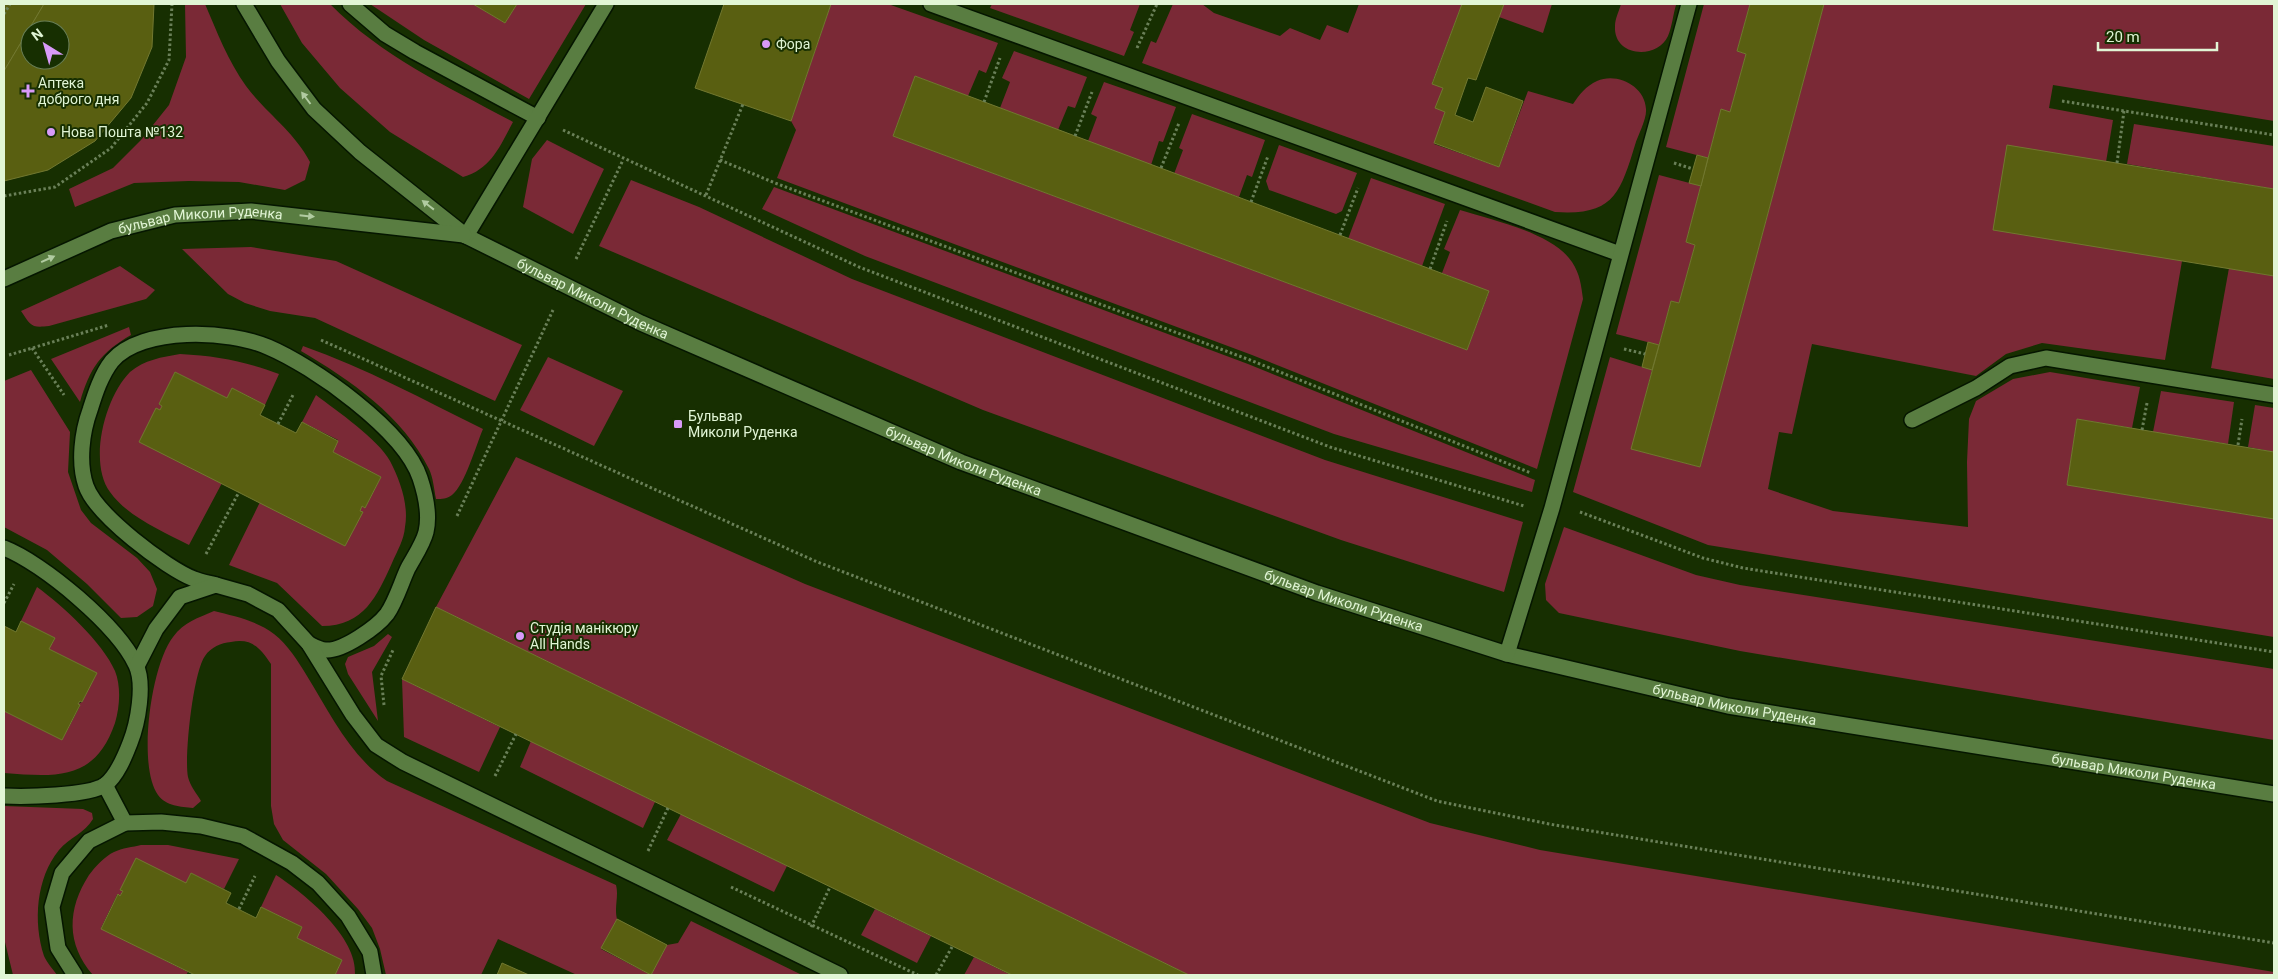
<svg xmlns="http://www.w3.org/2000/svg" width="2278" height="979" viewBox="0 0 2278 979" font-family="Roboto,sans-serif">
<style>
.green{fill:#7a2936}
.building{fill:#595f11;stroke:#727830;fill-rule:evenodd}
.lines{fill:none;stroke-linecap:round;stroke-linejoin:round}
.minor-casing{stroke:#051600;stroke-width:18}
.path{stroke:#6a8058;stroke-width:3;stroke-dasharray:2.5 2.5;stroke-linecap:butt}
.minor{stroke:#597d41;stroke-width:15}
.oneway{fill:#b1cba1}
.poi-dot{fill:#d89af8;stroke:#172f01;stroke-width:2}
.labels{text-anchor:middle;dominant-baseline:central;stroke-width:4;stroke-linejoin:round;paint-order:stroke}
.poi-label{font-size:14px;fill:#e1f5d5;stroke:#172f01;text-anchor:start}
.street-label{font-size:14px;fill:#e1f5d5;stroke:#172f01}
</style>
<rect width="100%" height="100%" fill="#172f01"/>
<g class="green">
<path d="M185,4h20c12,28 23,57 41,82 20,27 48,45 64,76l-5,18 -20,10 -46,-8 -50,-1 -55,2 -59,24 -6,-18 44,-21 28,-28 28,-35 17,-48z"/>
<path d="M280,4h50c52,53 119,83 183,118 -13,24 -22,47 -50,55l-73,-45 -50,-44 -38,-45z"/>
<polygon points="370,4 473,4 505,23 517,4 586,4 529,99 424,40"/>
<path d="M831,4h57l110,39 -12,30 -7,-3 -11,26 -53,-20 -22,60 574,214 22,-58 -47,-19 8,-21 -6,-3 16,-39c32,10 93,23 112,52 8,12 9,23 11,37l-46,170 -285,-114 -475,-177 19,-48 -5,-9z"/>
<polygon points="992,4 1140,4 1130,30 1134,32 1124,56 990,8"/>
<path d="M1173,4h29l12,9 66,23 10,-8 30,12 7,-15 21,8 11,-29h103l-30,79 11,5 -7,20 9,4 -11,32 65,23 29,-76 45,13c6,-9 13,-18 24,-23 20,-9 48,5 49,28 1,10 -8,26 -11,36 -15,49 -22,71 -80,67l-413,-149 9,-22 5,2z"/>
<polygon points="1504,4 1552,4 1543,33 1499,17"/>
<path d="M1621,4l55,1c-3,10 -4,22 -8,31 -11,24 -55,21 -53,-10 0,-7 4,-15 6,-22z"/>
<polygon points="1704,4 1750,4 1737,51 1746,54 1730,112 1721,110 1708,158 1666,147"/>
<polygon points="1824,4 2274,4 2274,121 2053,85 2049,108 2113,120 2106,162 2182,261 2165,360 2042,343 2006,354 1976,376 1812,344 1792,434 1779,432 1768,489 1833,511 1968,527 1967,462 1969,419 1976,401 2013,379 2050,372 2140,387 2132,428 2077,419 2067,485 2274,519 2274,637 1708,545 1573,492 1610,357 1652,370 1632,449 1700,467"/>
<polygon points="1014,51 1087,77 1075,108 1068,106 1058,130 1000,108 1010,82 1002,78"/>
<polygon points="1104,82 1176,107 1163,142 1159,141 1151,165 1088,141 1097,117 1091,114"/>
<polygon points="1192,114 1265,140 1252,177 1247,175 1239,197 1174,174 1183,150 1179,148"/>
<polygon points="2134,124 2274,146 2274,189 2127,164"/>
<polygon points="547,140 604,169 573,234 523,207 532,159"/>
<polygon points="1279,145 1357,173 1342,211 1336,214 1269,190 1266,181"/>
<polygon points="1659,175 1701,186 1686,242 1695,245 1679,303 1671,301 1659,345 1616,334"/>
<polygon points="1371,178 1445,204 1422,266 1348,239"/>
<polygon points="631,180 699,207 852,279 1325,460 1523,522 1504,592 1341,540 983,410 599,246"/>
<polygon points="774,187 1248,364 1535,480 1532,492 1334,434 865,256 762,209"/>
<polygon points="251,247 336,261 522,345 495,401 315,318 270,311 245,303 228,294 182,249"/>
<path d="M120,266l35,24 -9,9 -97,27c-18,2 -18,0 -28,-15z"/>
<polygon points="2229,268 2274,276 2274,379 2211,368"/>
<path d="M129,327l2,8c-31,18 -41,33 -51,67l-29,-43z"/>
<path d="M303,346c63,22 121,54 180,83 -7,16 -18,56 -31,66 -5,4 -10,4 -16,4 -2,-10 -3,-22 -7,-30 -26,-53 -79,-89 -128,-118z"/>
<path d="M180,354c37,2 64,7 99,20l-14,31 -33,-17 -5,10 -52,-26 -16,32 3,2 -2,4 62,73 -33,62c-27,-14 -61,-28 -79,-53 -22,-30 -5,-95 20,-120 14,-12 32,-15 50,-18z"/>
<polygon points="548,357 623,391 594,446 520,410"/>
<polygon points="31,370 70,432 68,472 81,510 91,523 137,558 150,572 157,589 153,606 137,617 121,618 87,584 47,550 4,527 4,381"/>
<polygon points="2161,391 2234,402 2228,444 2153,432"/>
<path d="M316,395c21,16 62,44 74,66 10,19 19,44 15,66 -1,13 -8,24 -13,36 -15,33 -28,63 -70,63l-45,-43 -48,-18 31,-63 85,44 17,-34 -2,-1 2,-5 3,2 16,-31 -48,-25 5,-12 -36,-18z"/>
<polygon points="2255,405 2274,408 2274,452 2248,447"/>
<polygon points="516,457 805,584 1430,823 1540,850 2274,972 2274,975 1189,975 436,607"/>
<polygon points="1564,527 1696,575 1740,585 2274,669 2274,740 1740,651 1559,613 1546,600 1545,584"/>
<path d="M37,587c25,18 66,56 78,84 6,15 5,35 0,52 -20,58 -58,54 -111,50v-62l58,29 18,-34 -2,-2 4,-2 15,-29 -48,-24 6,-11 -34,-17z"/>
<path d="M214,611c20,5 44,10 60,23 14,11 24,27 33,42 23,37 43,80 80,105l229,104c3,12 -2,21 1,34l-16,30 50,26 16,-30 11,-2 13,-22 111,54h-225l-79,-36 -17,36h-95l-6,-26 -8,-21 -14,-19 -32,-35 -43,-34 -9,-16 -3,-18v-142c-11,-16 -19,-26 -40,-22 -10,1 -20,5 -26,14 -12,16 -21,102 -17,121 2,9 9,17 13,24l-8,7c-12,-1 -27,-2 -35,-13 -21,-29 -7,-130 15,-158 11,-15 25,-19 41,-26z"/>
<polygon points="388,634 392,637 372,672 378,721 348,674 345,664 348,657 374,646"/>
<polygon points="402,679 500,727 479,772 404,737"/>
<polygon points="531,741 655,802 643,828 520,767"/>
<path d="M4,806l79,3 9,4 1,6c-8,14 -24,19 -34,31 -23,28 -26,72 -15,106 3,7 9,13 13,19h-44l-9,-37z"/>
<polygon points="681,814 787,866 774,892 667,840"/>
<path d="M141,845h27l71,14 -15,30 -33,-16 -5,10 -66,7 3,1 -3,5 -3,-1 -16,33 87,44 -2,3h-93c-27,-31 -26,-66 -4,-100 6,-8 16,-19 25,-23 8,-4 19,-5 27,-7z"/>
<path d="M276,875c29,19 82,62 79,100h-20l7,-15 -45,-22 5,-11 -41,-20z"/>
<polygon points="875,909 931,936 917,963 861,935"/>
<polygon points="974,957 1011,975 1012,975 964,975"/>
</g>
<g class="building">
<polygon points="4,4 44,4 4,71"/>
<path d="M44,4h110l-2,43 -21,51 -36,43 -47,29 -44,11v-110zM30,30h30v30h-30z"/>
<polygon points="473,4 517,4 505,23"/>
<polygon points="724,4 831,4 791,121 695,88"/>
<polygon points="1462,4 1504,4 1476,80 1468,78 1455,115 1473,122 1486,87 1523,101 1499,167 1434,143 1445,112 1435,108 1443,88 1432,84"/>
<polygon points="1750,4 1824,4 1700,467 1631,449 1671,301 1679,303 1695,245 1686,242 1721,109 1730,112 1746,54 1737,51"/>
<polygon points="915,76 1489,291 1467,350 893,136"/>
<polygon points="2007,145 2274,189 2274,276 1993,230"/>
<polygon points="1697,155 1708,158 1701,186 1689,183"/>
<polygon points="1648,342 1659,345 1652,370 1642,367"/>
<polygon points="175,372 227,398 232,388 265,405 260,415 296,433 302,422 338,441 333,452 381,477 365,508 362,506 360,511 363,512 345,546 139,442 156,408 160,410 162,406 159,404"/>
<polygon points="2077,419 2274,452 2274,519 2067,485"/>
<polygon points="436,607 1189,975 1012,975 402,679"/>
<polygon points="21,621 55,638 49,649 97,673 82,702 80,701 78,704 80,705 62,740 4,711 4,626 16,632"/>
<polygon points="136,858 186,883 191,873 231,893 226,903 256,918 261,907 302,927 297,938 342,960 335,975 195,975 101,929 118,894 120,896 123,891 120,890"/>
<polygon points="617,919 667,945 651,975 601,948"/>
<polygon points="502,963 529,975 497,975"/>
</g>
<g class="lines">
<g class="minor-casing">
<g id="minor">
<path id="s1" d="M244,4l34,57 36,48 46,43 106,84 175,87 320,139 356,131 190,61 221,52 546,88"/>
<polyline points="350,4 385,34 415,52 538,118"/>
<polyline points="931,4 1620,254"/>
<polyline points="466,236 606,4"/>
<path id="s2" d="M4,279l107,-48 64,-16 76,-4 213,24"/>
<polyline points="1912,420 1976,388 2010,366 2046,358 2274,395"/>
<path d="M4,548c39,15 114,78 132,117 9,19 2,58 -6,78 -5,13 -13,33 -25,42 -17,11 -80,12 -101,11"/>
<path d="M216,585c-7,-2 -15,-3 -22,-6 -28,-11 -98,-64 -108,-93 -8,-23 -4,-54 4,-76 5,-16 11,-35 22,-49 30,-35 117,-31 156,-14 45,19 136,83 152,131 5,15 10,37 6,54 -3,12 -12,25 -18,36 -7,15 -12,33 -21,46 -10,13 -44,37 -61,36 -6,0 -13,-4 -17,-6"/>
<polyline points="1507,654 1552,508 1689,4"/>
<polyline points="137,666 156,629 180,597 216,585 248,594 278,610 309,644 353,715 376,745 403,762 840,975"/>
<polyline points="105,785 125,823"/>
<polyline points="75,975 58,948 52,907 62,873 89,841 125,823 161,822 201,826 243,836 292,863 318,883 348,916 370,952 374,975"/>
</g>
</g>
<g class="path">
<polyline points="4,14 10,4"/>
<polyline points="1137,48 1157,4"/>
<polyline points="2062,101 2274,135"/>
<polyline points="984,102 1000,58"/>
<polyline points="563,130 859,267 1330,447 1524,506"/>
<polyline points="1075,136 1092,92"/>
<polyline points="720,160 775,183 1250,360 1531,473"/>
<polyline points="1674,163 1693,169"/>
<polyline points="2117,163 2124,111"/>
<polyline points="1161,168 1179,123"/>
<polyline points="706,195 743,104"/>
<polyline points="4,196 55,187 111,148 147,103 169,60 172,4"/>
<polyline points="1251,202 1268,156"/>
<polyline points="1340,235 1358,188"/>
<polyline points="576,259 623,160"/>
<polyline points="1430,269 1447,221"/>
<polyline points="321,340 815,561 1437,801 1549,824 2274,943"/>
<polyline points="32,348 64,395"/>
<polyline points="1624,349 1645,354"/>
<polyline points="9,355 109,325"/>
<polyline points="278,424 294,393"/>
<polyline points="2142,430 2147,403"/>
<polyline points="2238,445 2242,419"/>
<polyline points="1580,512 1703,558 1743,568 2274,652"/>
<polyline points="457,516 553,310"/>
<polyline points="206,554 239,492"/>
<polyline points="4,603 14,584"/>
<polyline points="384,705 381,676 393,650"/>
<polyline points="495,776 516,734"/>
<polyline points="648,851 668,808"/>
<polyline points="731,887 918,975"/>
<polyline points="239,909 255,876"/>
<polyline points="811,927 830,887"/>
<polyline points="936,975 952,947"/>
</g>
<use href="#minor" class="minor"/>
</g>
<defs><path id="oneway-solid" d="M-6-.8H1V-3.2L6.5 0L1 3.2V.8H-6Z" transform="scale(1.25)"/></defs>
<g class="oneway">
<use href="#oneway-solid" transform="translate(306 98) rotate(-127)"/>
<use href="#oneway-solid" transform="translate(428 205) rotate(-142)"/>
<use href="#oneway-solid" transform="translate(307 216) rotate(6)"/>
<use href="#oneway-solid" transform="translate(48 259) rotate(-24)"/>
</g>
<g class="poi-dot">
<circle cx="766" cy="44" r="5"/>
<path d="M25.5 83.5h5v5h5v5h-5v5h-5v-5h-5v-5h5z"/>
<circle cx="51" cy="132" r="5"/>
<rect x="673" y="419" width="10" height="10" rx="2.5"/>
<circle cx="520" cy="636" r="5"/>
</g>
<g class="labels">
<g class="poi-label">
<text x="776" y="44">Фора</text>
<text x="38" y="83">Аптека<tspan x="38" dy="16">доброго дня</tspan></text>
<text x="61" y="132">Нова Пошта №132</text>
<text x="688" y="416">Бульвар<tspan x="688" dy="16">Миколи Руденка</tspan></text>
<text x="530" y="628">Студія манікюру<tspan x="530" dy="16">All Hands</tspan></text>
</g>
<g class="street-label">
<text stroke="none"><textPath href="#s2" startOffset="208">бульвар Миколи Руденка</textPath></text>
<text stroke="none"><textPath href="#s1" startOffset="466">бульвар Миколи Руденка</textPath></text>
<text stroke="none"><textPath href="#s1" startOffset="871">бульвар Миколи Руденка</textPath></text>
<text stroke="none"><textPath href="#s1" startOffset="1276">бульвар Миколи Руденка</textPath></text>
<text stroke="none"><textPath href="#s1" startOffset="1681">бульвар Миколи Руденка</textPath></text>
<text stroke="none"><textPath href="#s1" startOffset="2086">бульвар Миколи Руденка</textPath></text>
</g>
</g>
<rect width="2278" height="979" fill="none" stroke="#e1f5d5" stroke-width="10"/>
<g transform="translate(45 45) rotate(323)"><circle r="24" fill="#172f01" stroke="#687e56"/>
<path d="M0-4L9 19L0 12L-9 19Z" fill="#d89af8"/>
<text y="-8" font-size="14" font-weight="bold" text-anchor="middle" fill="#e1f5d5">N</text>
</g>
<path d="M2098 42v8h119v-8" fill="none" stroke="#e1f5d5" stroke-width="2.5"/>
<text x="2106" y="42" font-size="15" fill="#e1f5d5" stroke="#172f01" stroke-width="4" paint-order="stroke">20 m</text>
</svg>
